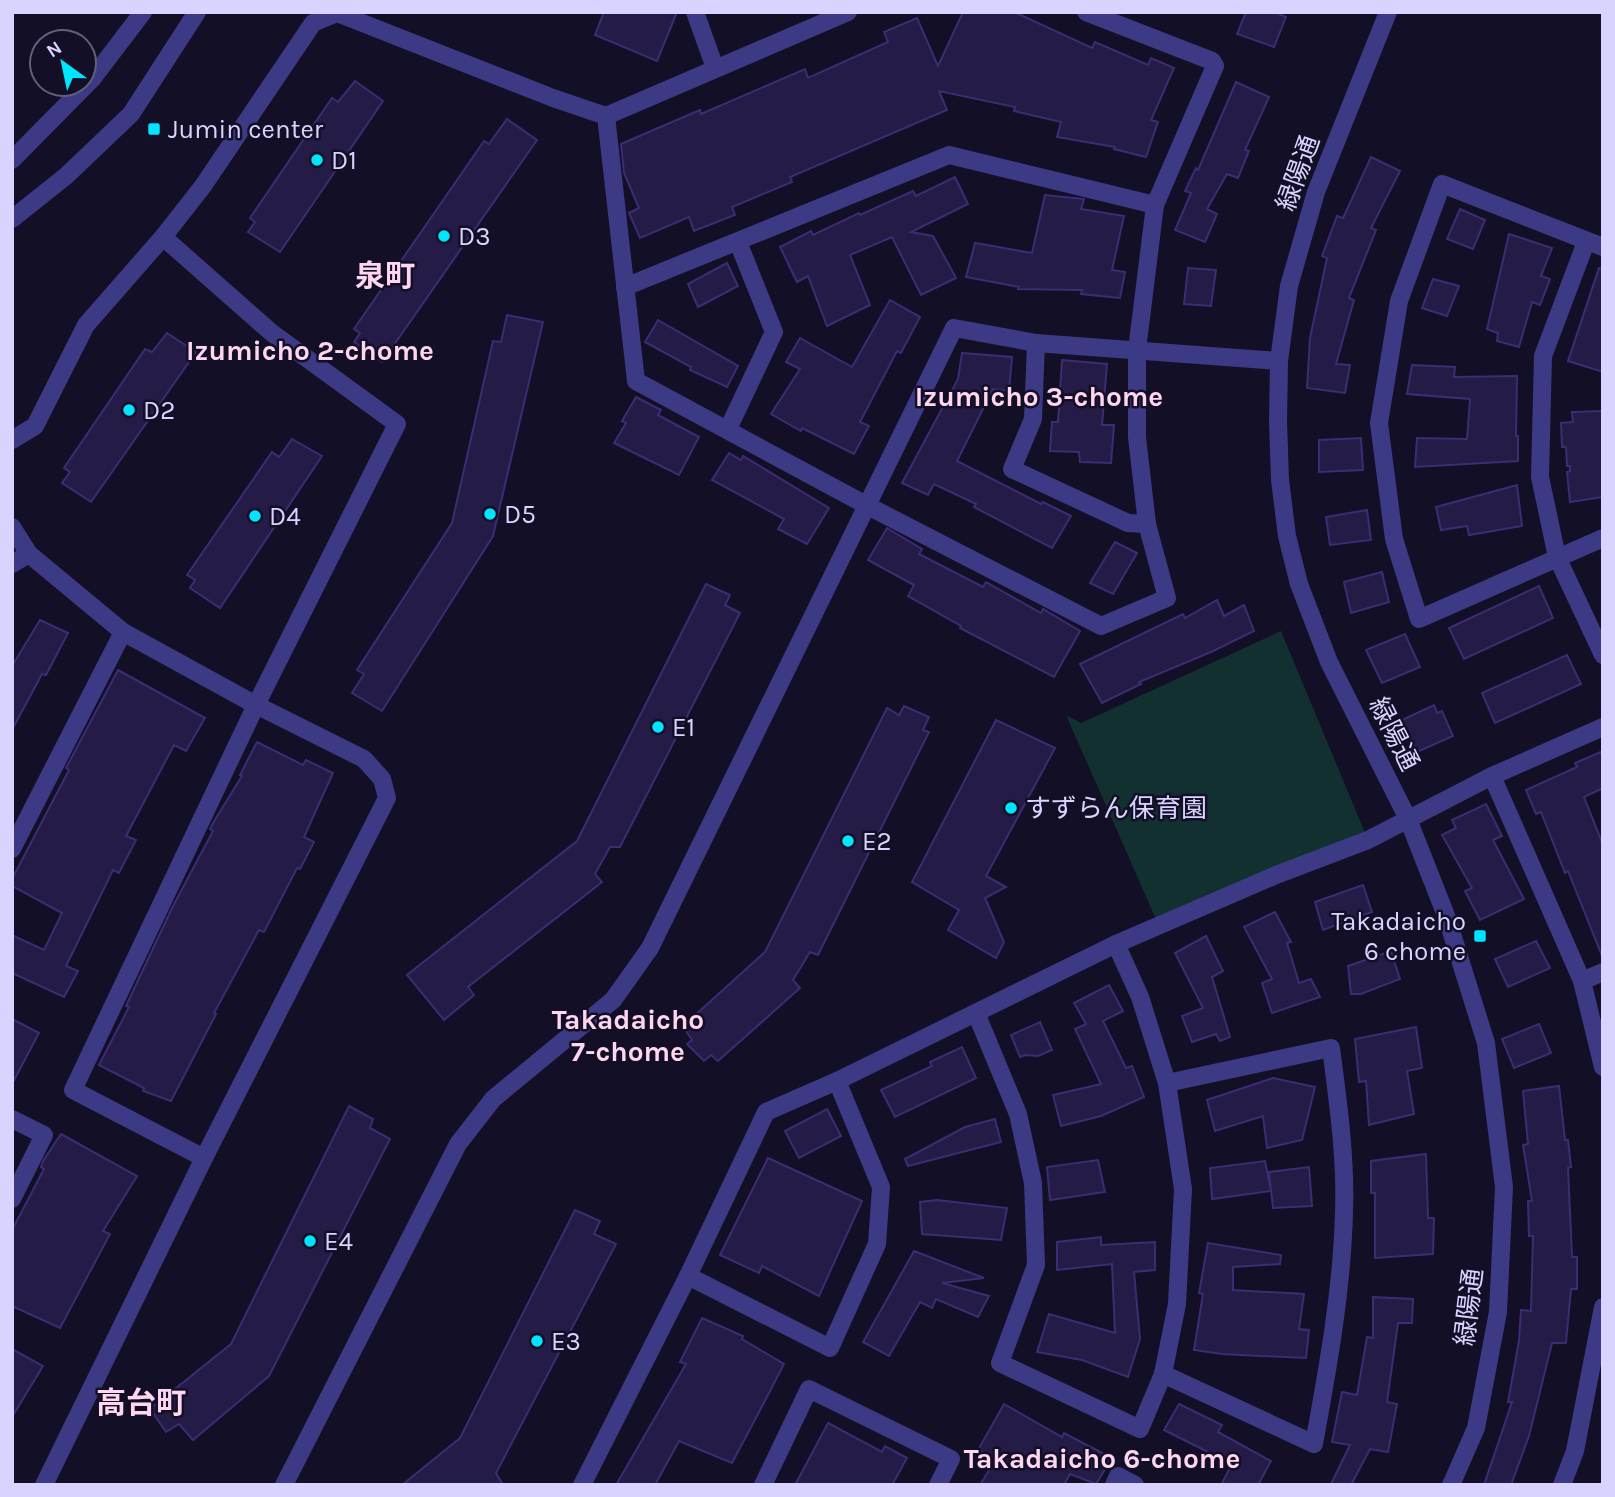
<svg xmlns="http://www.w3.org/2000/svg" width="1615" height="1497" viewBox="0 0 1615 1497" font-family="Karla,'Noto Sans JP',sans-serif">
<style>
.green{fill:#12302f}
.building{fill:#241b47;stroke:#3b2d73;stroke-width:2}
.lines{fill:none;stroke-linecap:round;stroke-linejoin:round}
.minor{stroke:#3d3a85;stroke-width:18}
.tertiary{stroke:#3d3a85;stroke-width:18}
.poi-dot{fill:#00e5ff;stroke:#130f26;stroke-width:2.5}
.labels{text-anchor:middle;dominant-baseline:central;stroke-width:5;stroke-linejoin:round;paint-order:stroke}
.poi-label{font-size:26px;fill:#d9d4ff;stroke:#130f26;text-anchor:start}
.street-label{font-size:26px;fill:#d9d4ff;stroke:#130f26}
.neighbourhood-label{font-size:28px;font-weight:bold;fill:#ffd6f0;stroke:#130f26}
.quarter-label{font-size:30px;font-weight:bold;fill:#ffd6f0;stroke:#130f26}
</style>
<rect width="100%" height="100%" fill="#130f26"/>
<polygon class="green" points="1281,631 1368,840 1159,926 1066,715 1081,723"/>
<g class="building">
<polygon points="604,12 677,12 657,61 595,35"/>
<polygon points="963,12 1014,12 1092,48 1095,42 1148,65 1151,58 1174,68 1151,120 1158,122 1146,157 1114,149 1115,147 1057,137 1061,122 1014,111 1015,107 939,91 947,110 790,177 792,182 732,207 735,215 694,231 689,217 640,238 629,213 639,208 624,173 621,144 700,110 701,114 805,69 808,78 888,42 884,32 917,18 938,66"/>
<polygon points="1246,12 1274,12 1286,17 1274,47 1237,34"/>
<polygon points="355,81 383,101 280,252 248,232 255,222 250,218 332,98 338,102"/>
<polygon points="1236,82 1269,97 1245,150 1249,151 1238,178 1227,174 1207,209 1217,214 1205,242 1175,230 1191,193 1185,191 1196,168 1198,170"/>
<polygon points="507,119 537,140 382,362 354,342 360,333 354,329 484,141 489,144"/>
<polygon points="1371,157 1400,171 1371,228 1376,230 1349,298 1354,300 1336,364 1350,365 1345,393 1307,388 1310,338 1327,258 1322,256 1337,216 1343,218"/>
<polygon points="955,177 968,204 911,232 933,236 956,278 921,295 892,237 850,255 870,305 827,326 808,276 797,282 780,247 811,231 813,235 859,213 860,215 913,191 916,196"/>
<polygon points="1045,195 1084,199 1081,209 1124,216 1112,270 1125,272 1120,298 1081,294 1082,290 1018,289 1019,287 966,277 975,243 1032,253"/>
<polygon points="1460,209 1485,220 1473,249 1447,239"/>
<polygon points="1509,234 1552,248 1541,276 1550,279 1540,305 1532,302 1519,347 1497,341 1498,333 1487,329"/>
<polygon points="727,263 738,286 698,307 688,284"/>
<polygon points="1188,268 1216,270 1211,306 1184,304"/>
<polygon points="1599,268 1603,269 1603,372 1568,361"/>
<polygon points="1433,279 1459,286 1447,316 1422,308"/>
<polygon points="890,300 920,317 901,353 897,351 860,422 869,426 854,454 802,428 801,431 771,414 800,369 786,362 800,338 852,367"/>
<polygon points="507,315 543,322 493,536 382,711 352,693 364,674 357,670 452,523 493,341 501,342"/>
<polygon points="658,320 738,366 727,387 690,370 691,367 645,342"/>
<polygon points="167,333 196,352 91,502 62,483 70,472 64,468 145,349 152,352"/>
<polygon points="962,353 1012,357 1009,391 993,389 957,461 1041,504 1043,502 1071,516 1052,548 974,507 976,504 934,484 928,495 902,483 958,379"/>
<polygon points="1062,360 1107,364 1102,425 1114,425 1111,463 1080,462 1079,452 1050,451 1052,422 1058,422"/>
<polygon points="1412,365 1455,367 1454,377 1517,376 1516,436 1518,436 1518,461 1415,467 1417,438 1467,439 1470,399 1407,394"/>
<polygon points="636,397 661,410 658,415 699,437 679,475 614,443 626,423 622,421"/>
<polygon points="1603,411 1603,497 1570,502 1567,472 1570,471 1570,466 1567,466 1566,447 1562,447 1561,423 1573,422 1572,412"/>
<polygon points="1361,438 1363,470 1319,472 1319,440"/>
<polygon points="292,439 322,456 220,608 190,588 195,580 187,575 272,452 279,457"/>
<polygon points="729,453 741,460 743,456 829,508 807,544 778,529 784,519 712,480"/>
<polygon points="1517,485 1522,526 1469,535 1467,526 1441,530 1436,507"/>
<polygon points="1367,510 1371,540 1330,545 1326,517"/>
<polygon points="887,528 922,549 919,554 983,587 986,582 1041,613 1043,609 1080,631 1054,677 960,628 961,626 908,596 914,585 868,560"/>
<polygon points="1115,542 1137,553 1113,594 1090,583"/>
<polygon points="1382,572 1389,602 1351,613 1344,582"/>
<polygon points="706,584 730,595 725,605 740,613 620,847 610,847 595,874 602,882 468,987 474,995 444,1020 407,975 577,841"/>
<polygon points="1539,586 1553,618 1464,659 1449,628"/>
<polygon points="1217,600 1224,616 1244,605 1254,631 1211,652 1139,682 1141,684 1102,703 1080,664 1183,614 1185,618"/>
<polygon points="40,620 68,633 46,675 42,674 12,730 12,666"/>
<polygon points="1405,634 1420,667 1382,683 1366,650"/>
<polygon points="1567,655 1581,684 1495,723 1482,693"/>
<polygon points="118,670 205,718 186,751 174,745 126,836 136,840 119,873 113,870 66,966 78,971 64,997 12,973 12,935 44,950 62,913 12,886 12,879 69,770 66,768"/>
<polygon points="1434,705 1437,713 1442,711 1453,736 1417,752 1402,720"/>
<polygon points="904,706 929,717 923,730 929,732 818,955 810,952 793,980 800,988 718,1061 711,1055 704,1061 687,1044 692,1040 683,1026 765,952 887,708 899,715"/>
<polygon points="996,720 1055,748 986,876 1006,887 985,898 1004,942 996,958 948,930 959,910 912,882"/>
<polygon points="257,742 303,765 306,760 333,773 304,837 314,842 300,869 297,868 264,932 259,930 214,1013 216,1014 171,1101 143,1091 144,1088 99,1065 129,1007 126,1006 172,908 213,831 210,829 213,823 242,776 240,775"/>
<polygon points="1603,751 1603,788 1584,797 1603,845 1602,956 1568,871 1565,873 1541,812 1536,814 1526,790 1577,767 1575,763"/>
<polygon points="1486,804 1502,836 1493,840 1524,899 1480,920 1465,891 1472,888 1442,835 1456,828 1452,820"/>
<polygon points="1363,885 1372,912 1323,930 1315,902"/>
<polygon points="1275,912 1291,942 1287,943 1299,983 1311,979 1320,997 1272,1013 1262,983 1272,979 1244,927"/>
<polygon points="1206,936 1223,971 1212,977 1230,1037 1220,1041 1216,1034 1192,1042 1182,1016 1203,1008 1175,953"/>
<polygon points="1536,941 1550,968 1508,987 1495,959"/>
<polygon points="1391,951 1400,979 1361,994 1351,994 1348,966"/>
<polygon points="1109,985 1123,1011 1103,1021 1126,1068 1132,1066 1144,1097 1101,1116 1061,1126 1053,1095 1101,1084 1075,1029 1086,1024 1074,1003"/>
<polygon points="12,1019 39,1033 12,1084"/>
<polygon points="1040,1022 1052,1050 1038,1056 1025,1055 1020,1057 1011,1035"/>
<polygon points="1539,1024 1551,1053 1514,1068 1502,1039"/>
<polygon points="1416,1027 1422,1068 1407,1071 1414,1114 1369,1125 1366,1081 1359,1082 1355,1039"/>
<polygon points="962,1047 976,1078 895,1117 881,1090 932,1066 930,1062"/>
<polygon points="1273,1078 1315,1087 1302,1140 1267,1148 1263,1116 1215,1131 1207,1100"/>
<polygon points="1559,1086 1565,1140 1568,1140 1571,1167 1568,1168 1572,1257 1577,1257 1577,1289 1571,1289 1566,1343 1552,1343 1529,1436 1511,1485 1484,1485 1512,1402 1508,1402 1519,1341 1521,1310 1531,1311 1533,1236 1529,1236 1528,1201 1532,1201 1523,1145 1528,1144 1523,1091"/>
<polygon points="349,1106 373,1119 370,1128 390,1139 269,1376 193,1440 179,1424 166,1432 150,1409 231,1344"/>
<polygon points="827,1109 841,1136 799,1158 785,1131"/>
<polygon points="995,1119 1001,1142 908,1166 905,1159 965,1127"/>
<polygon points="61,1134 137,1176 103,1231 110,1234 60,1328 12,1306 12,1230 44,1169 41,1167 43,1161"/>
<polygon points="1426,1154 1428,1218 1434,1218 1433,1254 1375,1258 1375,1193 1371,1193 1371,1161"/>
<polygon points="768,1158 862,1201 819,1296 762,1266 759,1273 720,1255"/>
<polygon points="1098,1160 1105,1192 1050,1200 1047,1167"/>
<polygon points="1265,1161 1271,1191 1212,1199 1210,1168"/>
<polygon points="1309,1167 1312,1206 1273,1208 1269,1172"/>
<polygon points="937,1200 1007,1208 1001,1240 922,1234 920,1202"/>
<polygon points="575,1210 600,1221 594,1234 616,1244 496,1473 503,1485 402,1485 460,1438"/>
<polygon points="1101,1237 1101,1245 1155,1242 1155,1270 1134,1272 1140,1339 1128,1377 1082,1360 1037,1352 1049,1314 1115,1333 1112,1264 1057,1270 1057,1242"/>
<polygon points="1208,1243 1281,1255 1280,1264 1233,1267 1233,1290 1304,1294 1299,1329 1309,1330 1306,1358 1222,1354 1194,1350 1203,1294 1199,1293"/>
<polygon points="914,1251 984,1278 942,1283 989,1296 978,1317 936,1299 932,1308 920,1302 889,1356 863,1342"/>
<polygon points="1373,1297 1413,1299 1412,1323 1398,1323 1387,1402 1397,1404 1388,1452 1370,1449 1351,1485 1334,1485 1331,1484 1350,1445 1332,1442 1342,1392 1357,1395 1367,1337 1373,1338"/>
<polygon points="702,1318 743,1336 742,1339 784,1364 768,1395 732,1463 679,1441 655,1485 616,1485 686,1364 680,1362"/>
<polygon points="12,1349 43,1366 12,1417"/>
<polygon points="1004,1404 1062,1437 1064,1433 1112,1458 1096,1484 1070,1474 1064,1485 980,1485 996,1459 978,1450"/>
<polygon points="1179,1404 1222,1425 1218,1432 1271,1461 1258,1485 1221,1485 1232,1464 1164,1430"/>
<polygon points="828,1423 882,1452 885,1446 907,1458 892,1485 795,1485"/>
</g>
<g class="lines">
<g class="minor">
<polyline points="695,12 715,68"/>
<polyline points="606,116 636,381 866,505 1101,626 1167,598 1147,524 1137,437 1137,350 1155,205 1215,66 1212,61 1086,12"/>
<polyline points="163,237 272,333 397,424 256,705 73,1090 204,1158"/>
<polyline points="1586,242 1543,356 1540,477 1557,557 1603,655"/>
<polyline points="1603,247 1442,184 1399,301 1379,423 1394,539 1419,619 1603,538"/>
<polyline points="625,287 949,155 1155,205"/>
<polyline points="1036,343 1033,419 1012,469 1128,523 1147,524"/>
<polyline points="728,429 774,332 738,242"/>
<polyline points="12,440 35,426 86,325 163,237 203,186 313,23 337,13 553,98 606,116 848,12"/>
<polyline points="12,527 29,554 123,632 256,705 364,759 382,779 387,798 204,1158 44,1485"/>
<polyline points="12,564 29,554"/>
<polyline points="1492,776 1582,981 1603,1067"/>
<polyline points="12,849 123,632"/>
<polyline points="1582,981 1603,972"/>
<polyline points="976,1013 1018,1114 1033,1183 1036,1265 1000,1363 1140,1429 1163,1374 1177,1304 1183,1189 1167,1083 1140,997 1116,944"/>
<polyline points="12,1119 44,1135 12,1199"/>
<polyline points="688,1276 830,1348 877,1244 881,1187 837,1081"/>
<path d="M1163,1374l151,70c14,-77 28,-153 30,-232 2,-55 -6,-110 -13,-164l-164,35"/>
<polyline points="284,1485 458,1144 493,1099 613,1000 650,948 954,328 1036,343 1279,361"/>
<polyline points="582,1485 688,1276 766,1112 837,1081 1116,944 1276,875 1368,840 1492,776 1603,727"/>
<polyline points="763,1485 809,1389 951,1459 938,1485"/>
<polyline points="1114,1485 1118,1476 1135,1485"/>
<polyline points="1562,1485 1575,1451 1603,1307"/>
</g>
<g class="tertiary">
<polyline points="1388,12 1316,192 1289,286 1279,361 1278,421 1280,480 1287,536 1299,584 1329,662 1408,819 1447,918 1486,1043 1504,1187 1498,1312 1476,1428 1451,1485"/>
<polyline points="12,160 92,79 143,12"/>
<polyline points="12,219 66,176 131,114 197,12"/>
</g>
</g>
<g class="poi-dot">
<rect x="147" y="122" width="14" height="14" rx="3.5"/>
<circle cx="317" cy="160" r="7"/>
<circle cx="444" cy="236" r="7"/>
<circle cx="129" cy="410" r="7"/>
<circle cx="490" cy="514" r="7"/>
<circle cx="255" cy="516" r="7"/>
<circle cx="658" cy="727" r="7"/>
<circle cx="1011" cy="808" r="7"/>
<circle cx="848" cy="841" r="7"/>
<rect x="1473" y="929" width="14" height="14" rx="3.5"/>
<circle cx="310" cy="1241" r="7"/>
<circle cx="537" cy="1341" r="7"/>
</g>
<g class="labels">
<g class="poi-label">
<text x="168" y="129">Jumin center</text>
<text x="331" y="160">D1</text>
<text x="458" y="236">D3</text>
<text x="143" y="410">D2</text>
<text x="504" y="514">D5</text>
<text x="269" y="516">D4</text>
<text x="672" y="727">E1</text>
<text x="1025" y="808">すずらん保育園</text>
<text x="862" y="841">E2</text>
<text x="1466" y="921" text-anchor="end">Takadaicho<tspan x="1466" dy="30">6 chome</tspan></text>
<text x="324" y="1241">E4</text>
<text x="551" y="1341">E3</text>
</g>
<g class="street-label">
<text transform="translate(1298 173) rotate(-70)">緑陽通</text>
<text transform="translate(1394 734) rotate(63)">緑陽通</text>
<text transform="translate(1469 1307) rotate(-83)">緑陽通</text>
</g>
<g class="neighbourhood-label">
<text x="310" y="350">Izumicho 2-chome</text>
<text x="1039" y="396">Izumicho 3-chome</text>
<text x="628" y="1019">Takadaicho<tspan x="628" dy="32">7-chome</tspan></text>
<text x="1102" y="1458">Takadaicho 6-chome</text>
</g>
<g class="quarter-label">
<text x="385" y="276">泉町</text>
<text x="141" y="1403">高台町</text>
</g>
</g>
<rect width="1615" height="1497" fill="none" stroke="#d9d4ff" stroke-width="28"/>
<g transform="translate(63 63) rotate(327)"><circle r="33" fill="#130f26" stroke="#625e7d" stroke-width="2"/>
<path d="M0-5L12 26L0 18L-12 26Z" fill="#00e5ff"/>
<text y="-10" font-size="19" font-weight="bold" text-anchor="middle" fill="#d9d4ff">N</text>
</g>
</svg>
